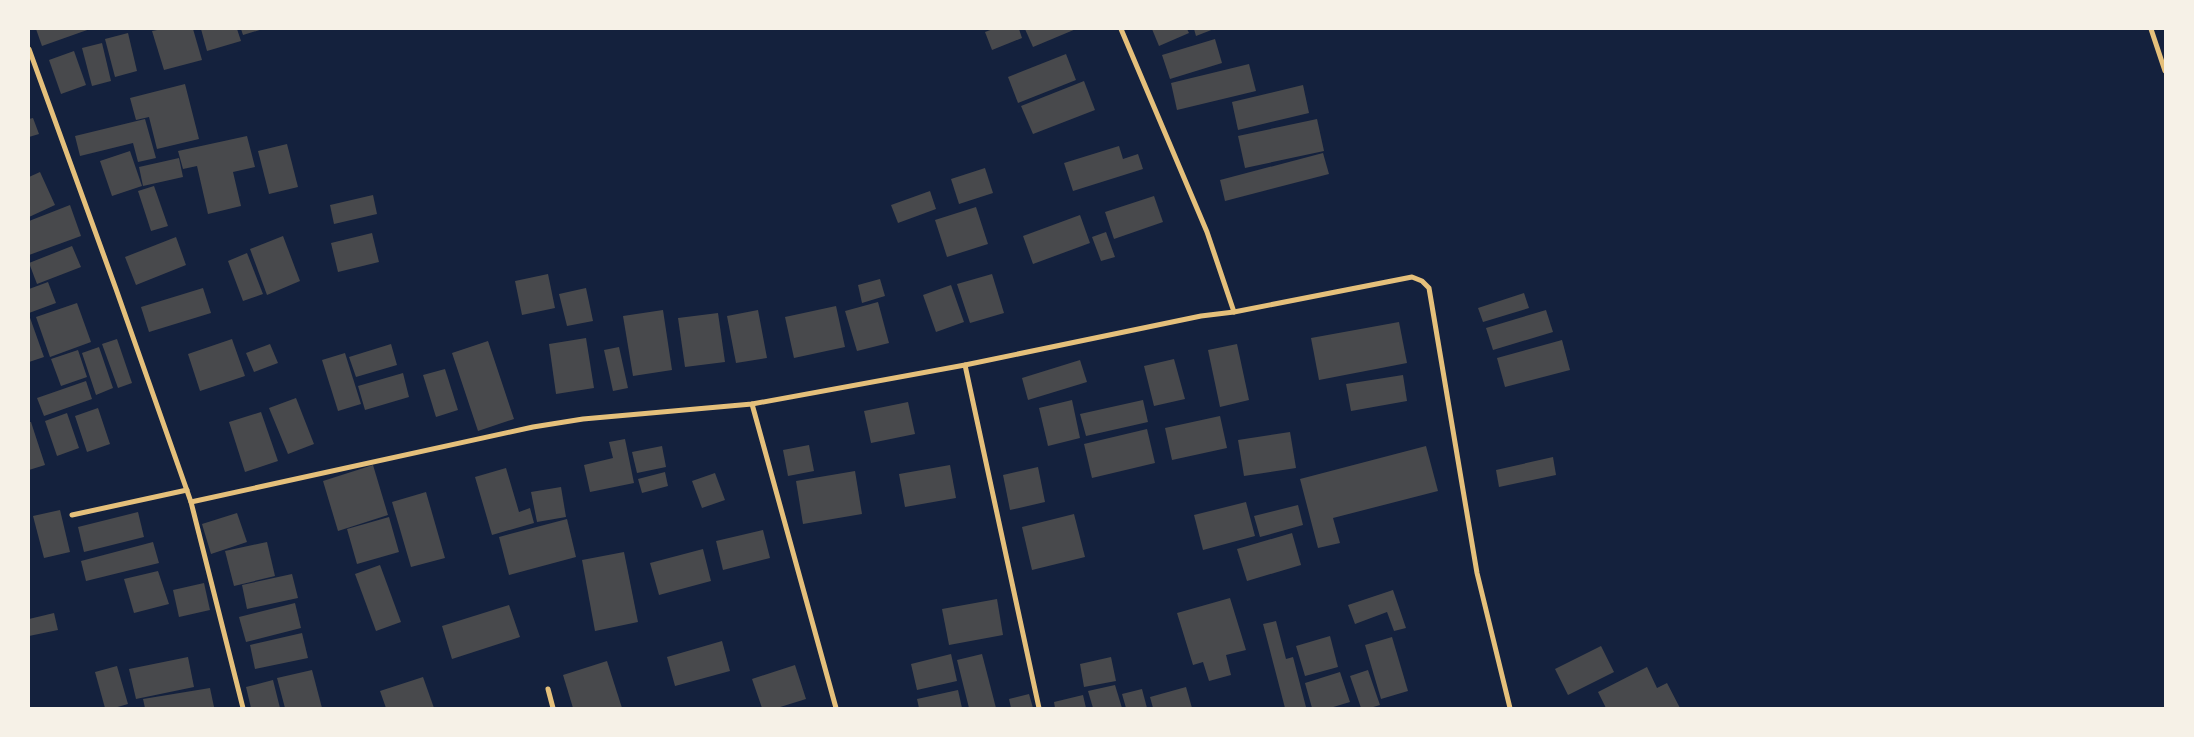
<svg xmlns="http://www.w3.org/2000/svg" width="2194" height="737" viewBox="0 0 2194 737" font-family="Poppins,sans-serif">
<style>
.building{fill:#48494c}
.lines{fill:none;stroke-linecap:round;stroke-linejoin:round}
.minor{stroke:#e5c07b;stroke-width:5}
</style>
<rect width="100%" height="100%" fill="#14213d"/>
<g class="building">
<polygon points="36,29 90,29 42,46"/>
<polygon points="162,29 193,29 202,60 164,70 152,31"/>
<polygon points="201,29 237,29 241,41 207,51"/>
<polygon points="241,29 263,29 243,35"/>
<polygon points="993,29 1019,29 1022,38 992,50 985,32"/>
<polygon points="1025,29 1076,29 1033,47"/>
<polygon points="1152,29 1187,29 1189,33 1159,46"/>
<polygon points="1194,29 1214,29 1196,36"/>
<polygon points="128,33 137,71 115,77 105,39"/>
<polygon points="1215,39 1222,63 1170,79 1162,55"/>
<polygon points="102,43 111,81 92,86 82,48"/>
<polygon points="74,51 86,85 61,94 49,60"/>
<polygon points="1066,54 1076,80 1018,103 1008,77"/>
<polygon points="1249,64 1256,91 1177,110 1171,83"/>
<polygon points="1084,81 1095,110 1033,134 1021,106"/>
<polygon points="185,84 199,139 157,149 149,117 136,120 130,98"/>
<polygon points="1303,85 1309,113 1238,130 1232,102"/>
<polygon points="33,118 39,134 29,137 29,119"/>
<polygon points="145,119 156,158 138,162 133,143 80,156 75,136"/>
<polygon points="1317,119 1324,151 1245,168 1238,136"/>
<polygon points="247,136 255,167 233,172 241,206 208,214 197,166 183,169 178,151"/>
<polygon points="287,144 298,187 269,194 258,151"/>
<polygon points="1119,146 1123,159 1138,154 1143,169 1073,191 1064,163"/>
<polygon points="130,151 142,186 112,196 100,161"/>
<polygon points="1323,153 1329,174 1225,201 1220,180"/>
<polygon points="179,158 183,177 143,186 139,167"/>
<polygon points="985,168 993,193 959,204 951,179"/>
<polygon points="40,172 55,205 29,217 29,177"/>
<polygon points="154,186 168,226 151,231 138,191"/>
<polygon points="930,191 936,209 898,223 891,205"/>
<polygon points="373,195 377,214 334,224 330,205"/>
<polygon points="1154,196 1163,222 1114,239 1105,212"/>
<polygon points="70,205 81,236 29,255 29,221"/>
<polygon points="976,207 988,244 947,257 935,220"/>
<polygon points="1080,215 1090,243 1033,264 1023,236"/>
<polygon points="1106,232 1115,257 1101,261 1092,237"/>
<polygon points="372,233 379,262 338,272 331,243"/>
<polygon points="283,236 300,281 267,295 250,249"/>
<polygon points="176,237 186,265 136,285 125,257"/>
<polygon points="72,246 81,267 37,284 29,263"/>
<polygon points="247,253 263,294 243,301 228,261"/>
<polygon points="548,274 555,308 522,315 515,281"/>
<polygon points="992,274 1004,313 970,323 957,284"/>
<polygon points="880,279 885,296 862,303 858,285"/>
<polygon points="48,282 56,303 29,313 29,289"/>
<polygon points="951,285 964,322 936,332 923,295"/>
<polygon points="203,288 211,313 149,332 141,307"/>
<polygon points="586,288 593,321 567,326 559,294"/>
<polygon points="1524,293 1529,308 1483,322 1478,308"/>
<polygon points="878,302 889,343 857,351 845,311"/>
<polygon points="77,303 91,342 50,357 36,317"/>
<polygon points="836,306 845,347 794,358 785,317"/>
<polygon points="663,310 672,370 633,376 623,316"/>
<polygon points="758,310 767,358 736,363 727,316"/>
<polygon points="1546,310 1553,332 1493,350 1486,328"/>
<polygon points="718,313 725,362 685,367 678,318"/>
<polygon points="29,315 44,357 29,362"/>
<polygon points="1399,322 1407,363 1319,380 1311,338"/>
<polygon points="586,338 594,388 556,394 549,344"/>
<polygon points="117,339 132,383 118,388 102,344"/>
<polygon points="232,339 245,376 200,391 188,354"/>
<polygon points="1562,340 1570,370 1505,387 1497,358"/>
<polygon points="488,341 514,419 478,431 452,353"/>
<polygon points="270,344 278,363 254,372 246,353"/>
<polygon points="391,344 397,365 356,377 349,357"/>
<polygon points="1237,344 1249,400 1220,407 1208,350"/>
<polygon points="99,347 113,388 96,395 82,353"/>
<polygon points="619,347 628,388 613,391 604,350"/>
<polygon points="78,350 87,377 61,386 51,359"/>
<polygon points="345,353 361,404 338,411 322,360"/>
<polygon points="1174,359 1185,399 1154,406 1144,366"/>
<polygon points="1080,360 1087,382 1028,400 1022,378"/>
<polygon points="445,369 458,410 436,417 423,375"/>
<polygon points="403,373 409,397 365,410 358,386"/>
<polygon points="1403,375 1407,401 1351,411 1346,384"/>
<polygon points="86,381 92,399 44,416 37,398"/>
<polygon points="296,398 314,444 288,454 269,408"/>
<polygon points="1072,400 1080,438 1048,446 1039,408"/>
<polygon points="1143,400 1148,422 1086,436 1080,414"/>
<polygon points="908,402 915,434 871,443 864,411"/>
<polygon points="98,408 110,444 87,452 75,416"/>
<polygon points="261,412 278,461 245,472 229,422"/>
<polygon points="67,413 79,448 57,456 45,421"/>
<polygon points="1220,416 1227,448 1172,460 1165,428"/>
<polygon points="29,422 31,422 45,465 29,470"/>
<polygon points="1147,429 1155,463 1092,478 1084,444"/>
<polygon points="1290,432 1296,468 1244,476 1238,440"/>
<polygon points="625,439 634,483 590,492 584,465 613,458 609,442"/>
<polygon points="809,445 814,471 788,476 783,450"/>
<polygon points="662,446 666,467 637,473 632,452"/>
<polygon points="1426,446 1438,491 1333,518 1340,543 1318,548 1300,479"/>
<polygon points="1553,457 1556,475 1499,487 1496,470"/>
<polygon points="373,465 388,515 338,531 323,481"/>
<polygon points="950,465 956,498 905,507 899,474"/>
<polygon points="1038,467 1045,502 1010,510 1003,475"/>
<polygon points="506,468 519,512 530,508 534,523 492,535 475,477"/>
<polygon points="855,471 862,514 803,524 796,481"/>
<polygon points="665,472 668,486 642,493 638,479"/>
<polygon points="715,473 725,500 702,508 692,481"/>
<polygon points="561,487 566,517 537,522 531,492"/>
<polygon points="426,492 445,558 411,567 392,502"/>
<polygon points="1246,502 1255,536 1203,550 1194,515"/>
<polygon points="1298,505 1303,525 1260,537 1254,516"/>
<polygon points="60,510 70,552 44,558 33,516"/>
<polygon points="138,512 144,537 84,552 78,527"/>
<polygon points="237,513 247,542 211,554 202,524"/>
<polygon points="1074,514 1085,557 1032,570 1022,527"/>
<polygon points="389,517 399,552 357,564 347,529"/>
<polygon points="567,519 576,557 509,575 499,537"/>
<polygon points="763,530 770,558 723,570 716,541"/>
<polygon points="1292,533 1301,565 1247,581 1237,549"/>
<polygon points="153,542 159,563 86,581 81,561"/>
<polygon points="267,542 275,576 234,586 225,551"/>
<polygon points="703,549 711,581 659,595 650,563"/>
<polygon points="624,552 638,622 595,631 582,560"/>
<polygon points="380,565 401,622 376,631 355,574"/>
<polygon points="158,571 169,604 134,613 124,579"/>
<polygon points="292,574 298,598 247,609 242,585"/>
<polygon points="204,583 210,610 179,617 173,590"/>
<polygon points="1393,590 1406,628 1394,631 1387,612 1355,624 1348,605"/>
<polygon points="1230,598 1246,650 1226,655 1231,675 1209,681 1203,662 1193,665 1177,613"/>
<polygon points="997,599 1003,635 949,645 942,609"/>
<polygon points="295,603 301,628 246,642 239,617"/>
<polygon points="509,605 520,637 452,659 442,626"/>
<polygon points="54,613 58,630 29,636 29,619"/>
<polygon points="1276,621 1286,659 1293,657 1306,707 1285,708 1263,624"/>
<polygon points="302,633 308,658 255,669 250,645"/>
<polygon points="1330,636 1338,667 1305,676 1296,646"/>
<polygon points="1392,637 1408,691 1381,699 1365,645"/>
<polygon points="722,641 730,671 675,686 667,657"/>
<polygon points="1601,646 1614,672 1568,695 1555,669"/>
<polygon points="951,654 957,681 917,690 911,664"/>
<polygon points="982,654 996,708 969,708 957,660"/>
<polygon points="188,657 194,687 136,699 129,669"/>
<polygon points="1111,657 1116,681 1084,687 1080,664"/>
<polygon points="607,661 622,708 573,708 563,675"/>
<polygon points="795,665 806,699 777,708 762,708 752,679"/>
<polygon points="117,666 128,704 114,708 105,708 95,672"/>
<polygon points="1647,667 1657,688 1667,683 1680,708 1606,708 1598,692"/>
<polygon points="312,670 322,708 285,708 277,678"/>
<polygon points="1368,670 1380,705 1370,708 1361,708 1350,676"/>
<polygon points="1340,672 1350,702 1330,708 1312,708 1305,683"/>
<polygon points="423,677 434,708 386,708 380,691"/>
<polygon points="273,680 280,708 251,708 246,687"/>
<polygon points="1115,685 1122,708 1093,708 1088,691"/>
<polygon points="1186,687 1192,708 1153,708 1150,697"/>
<polygon points="210,688 214,707 145,708 143,699"/>
<polygon points="1142,689 1147,708 1126,708 1122,694"/>
<polygon points="958,690 962,708 919,708 917,699"/>
<polygon points="1029,694 1033,708 1011,708 1009,699"/>
<polygon points="1083,695 1086,708 1055,708 1054,702"/>
</g>
<g class="lines">
<g class="minor">
<polyline points="2151,29 2165,71"/>
<polyline points="29,49 116,289 191,502 243,708"/>
<polyline points="1234,312 1412,277 1422,281 1429,288 1477,573 1510,708"/>
<polyline points="965,365 1039,708"/>
<polyline points="752,404 836,708"/>
<polyline points="191,502 533,427 583,419 752,404 965,365 1201,316 1234,312 1207,232 1121,29"/>
<polyline points="72,515 187,490"/>
<polyline points="548,689 553,708"/>
</g>
</g>
<rect width="2194" height="737" fill="none" stroke="#f6f1e7" stroke-width="60"/>
</svg>
